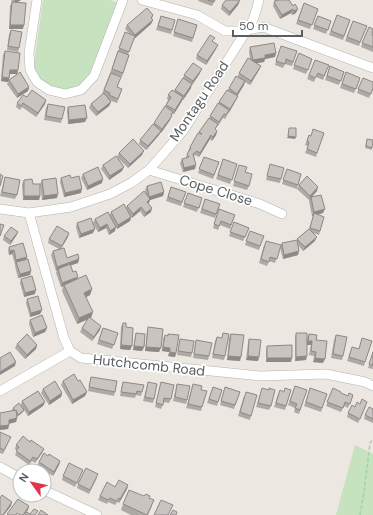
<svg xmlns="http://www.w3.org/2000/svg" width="373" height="515" viewBox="0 0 373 515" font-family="'DM Sans',sans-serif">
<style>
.green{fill:#c6e2be}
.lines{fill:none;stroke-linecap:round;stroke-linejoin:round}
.minor-casing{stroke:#afb3b6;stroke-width:10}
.path{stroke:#a2d4a5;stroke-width:1.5;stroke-dasharray:4 2;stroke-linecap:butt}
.minor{stroke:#fff;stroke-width:9}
.wall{fill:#ada9a5}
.shaded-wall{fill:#8d8986}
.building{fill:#c9c4c0;stroke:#8d8986}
.labels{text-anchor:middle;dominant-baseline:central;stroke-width:3.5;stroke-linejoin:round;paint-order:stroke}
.street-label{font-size:14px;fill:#5a5e61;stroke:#fff}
</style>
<rect width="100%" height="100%" fill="#ece7e1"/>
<g class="green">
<polygon points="43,0 110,0 118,3 92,77 69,90 49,88 33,72"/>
<polygon points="355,445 373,454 373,515 336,515"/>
</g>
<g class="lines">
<g class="minor-casing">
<g id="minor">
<polyline points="37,0 29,53 30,70 37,82 49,90 65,94 81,90 94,76 123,0"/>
<polyline points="142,0 197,15 225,31 242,31 263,27 373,68"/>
<polyline points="149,170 260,204 282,214"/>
<path d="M0,209l29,4 42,-6 39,-13 21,-11 18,-13 34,-39 60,-95c10,-11 12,-22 16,-36"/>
<polyline points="29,213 64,338 70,351 81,358 260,376 326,374 365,382 373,386"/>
<polyline points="0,391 70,351"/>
<polyline points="0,467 20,478"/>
<polyline points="44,490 97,515"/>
</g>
</g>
<polyline class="path" points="360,515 364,492 370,443 373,439"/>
<use href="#minor" class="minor"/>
</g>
<g class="wall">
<polygon points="11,0 21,0 17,2 23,29 9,29 10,6 12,2"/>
<polygon points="199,0 215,0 212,6 198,1"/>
<polygon points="240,0 238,5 229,16 221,9 222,5"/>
<polygon points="274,0 289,0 296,13 292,15 291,13 280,19 273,6 274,2 275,2"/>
<polygon points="304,3 318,9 310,29 296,24"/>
<polygon points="153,15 152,19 153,20 151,24 134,39 128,54 129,55 122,77 117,75 117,87 122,89 117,103 109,100 111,102 109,106 96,116 89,108 91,104 103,94 102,94 110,73 125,32 130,34 125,29 127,25"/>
<polygon points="337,15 350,20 343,40 329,35"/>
<polygon points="161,16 175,20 171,34 156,30"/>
<polygon points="318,16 331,21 326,34 313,29"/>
<polygon points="178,19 197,25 192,42 173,36"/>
<polygon points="353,21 367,26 359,46 345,41"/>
<polygon points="369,27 373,35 373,52 361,47"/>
<polygon points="11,30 19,48 18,52 7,50 9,34"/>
<polygon points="213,42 216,49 206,65 196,59 197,55"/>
<polygon points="250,47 276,53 275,57 265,59 264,62 257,63 261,66 259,70 250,85 245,82 244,85 237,96 238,96 236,100 225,119 223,118 218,126 217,126 215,129 217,131 216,135 212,141 210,139 199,157 195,155 194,156 195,169 183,172 180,163 182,159 186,158 187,154 189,151 188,151 190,147 209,118 209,119 210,116 229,88 238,76 239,73 250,59 249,51"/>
<polygon points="279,50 297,51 292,66 285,64 283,68 275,65"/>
<polygon points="5,51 18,70 17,74 10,74 9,80 29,87 28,91 17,98 7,84 8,82 1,81 3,55"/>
<polygon points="299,53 312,59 306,74 293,69"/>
<polygon points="315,60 329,65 323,80 316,77 314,82 307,79"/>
<polygon points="330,66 344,72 339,85 325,80"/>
<polygon points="346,72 360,78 354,93 340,88"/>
<polygon points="200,73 192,85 191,85 191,88 183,100 182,100 174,114 172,114 170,120 161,133 160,133 159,135 146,150 139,144 140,140 153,125 165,107 168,100 167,99 168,95 174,91 183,78 184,75"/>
<polygon points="363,78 373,89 369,98 357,93"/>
<polygon points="27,97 46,100 45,104 36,117 22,107 20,110 16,107 17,103"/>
<polygon points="48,104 62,119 61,123 44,120 46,108"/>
<polygon points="68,107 85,122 68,124 67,111"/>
<polygon points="324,133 316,157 305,153 308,146 305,145 309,135 311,136"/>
<polygon points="367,139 372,148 372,150 365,148"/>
<polygon points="119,153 142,155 128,168 117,157"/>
<polygon points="204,157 219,162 213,179 198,173"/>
<polygon points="223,159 237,164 230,184 216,179"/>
<polygon points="270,164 281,179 280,183 266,180"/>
<polygon points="103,165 122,171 109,180 101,169"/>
<polygon points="238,169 245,172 249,186 247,190 233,186"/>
<polygon points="287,169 301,174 297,189 282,184"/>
<polygon points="83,174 102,183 87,190 81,178"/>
<polygon points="5,177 17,195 15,199 0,196"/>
<polygon points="61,178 81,193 64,197 60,182"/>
<polygon points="24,180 33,184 40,196 39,200 23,200 22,184"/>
<polygon points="42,180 57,198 42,200 40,184"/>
<polygon points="299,185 317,191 311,197 323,213 317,215 324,217 319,235 313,233 315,241 303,251 298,245 298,255 283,259 280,248 275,263 269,261 267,266 259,263 264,245 280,247 282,243 297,241 297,239 309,229 313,216 312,216 309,201 310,198 309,200 297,189"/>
<polygon points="147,186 164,192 163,196 150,200 148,203 151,212 144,217 140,211 132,218 131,217 130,221 117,229 114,223 115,231 109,235 106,228 98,232 93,223 95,219 110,215 111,212 126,208 127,206 146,194 145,190"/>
<polygon points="171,187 186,192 181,206 166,201"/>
<polygon points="188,193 202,198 197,212 183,207"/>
<polygon points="205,199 220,204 215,218 200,213"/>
<polygon points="219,209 235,215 230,229 220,225 218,230 213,228"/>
<polygon points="234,222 249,228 243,241 229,236"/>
<polygon points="77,223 93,233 79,238 76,227"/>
<polygon points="250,231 264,236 259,250 245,245"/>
<polygon points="18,232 16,236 10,245 3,240 4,236"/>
<polygon points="68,237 61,249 67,258 79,259 78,263 70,265 73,272 77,279 92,289 90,295 86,297 90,318 100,330 92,341 80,332 82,328 88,319 77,324 62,291 63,286 61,287 56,273 57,270 56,271 51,255 53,251 59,249 48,243 49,239"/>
<polygon points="9,247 26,259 31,271 30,275 18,278 15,266 15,264 12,254 9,255 8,251"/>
<polygon points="21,279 35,294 24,297 20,283"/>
<polygon points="27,299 42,310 40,314 30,317 26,303"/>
<polygon points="30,320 47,328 45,332 33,337 29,324"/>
<polygon points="123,323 126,327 132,346 130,350 120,349 121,327"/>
<polygon points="148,327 159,352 145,351 147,331"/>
<polygon points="103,328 118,333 112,349 97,344"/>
<polygon points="136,333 144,347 142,351 133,350 135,337"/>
<polygon points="223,333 225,356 224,360 212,358 215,341 217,337 222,338"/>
<polygon points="296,333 307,338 309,334 316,340 323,363 313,362 314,356 309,355 311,345 307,345 306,360 295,361 295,337"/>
<polygon points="231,334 240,361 227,360 229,338"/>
<polygon points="165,335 176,353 175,357 168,356 169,352 162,351 163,339"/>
<polygon points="336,335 343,356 342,360 331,358 334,340"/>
<polygon points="180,339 192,353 191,357 177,355 179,343"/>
<polygon points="249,339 259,357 258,361 246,360 248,343"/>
<polygon points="196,340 209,356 208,360 193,358 195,345"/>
<polygon points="17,344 37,345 36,349 25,359 15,348"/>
<polygon points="267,346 291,362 266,362 266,350"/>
<polygon points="352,347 365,362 364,366 347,361"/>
<polygon points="373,351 373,369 368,368"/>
<polygon points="91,377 115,392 114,396 88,391 90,381"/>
<polygon points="63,381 78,381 87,392 85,396 72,404 61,385"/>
<polygon points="123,382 142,392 141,396 136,395 135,398 120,396 122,386"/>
<polygon points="148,382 154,399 153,403 143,401"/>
<polygon points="161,382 171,399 169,403 164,402 161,409 155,407"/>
<polygon points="177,384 187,400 186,404 173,401 176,388"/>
<polygon points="193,384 201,390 202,407 201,411 186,408"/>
<polygon points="295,386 307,390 299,414 294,412 295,408 288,405"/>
<polygon points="213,387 222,390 217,406 207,403"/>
<polygon points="225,387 240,392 234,409 220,405"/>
<polygon points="262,388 271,406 269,410 256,407"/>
<polygon points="310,388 327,394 321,412 304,406"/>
<polygon points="333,388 341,393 348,396 353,395 348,408 344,406 341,412 326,406"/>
<polygon points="43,389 62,393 61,397 49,405 41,393"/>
<polygon points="291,390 285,410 274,407 278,394 283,392"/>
<polygon points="38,391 45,402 43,406 28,416 24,410 23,412 17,416 17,418 16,422 9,424 9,425 8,429 0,430 0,413 13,411 12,410 13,408 19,403 23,409 21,405 22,401"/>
<polygon points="244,396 251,416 250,420 238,416"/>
<polygon points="366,406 358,423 347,417 348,413 355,407"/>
<polygon points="373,409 373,423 364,419 365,415"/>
<polygon points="0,432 9,441 3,454 0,453"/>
<polygon points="30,442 44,449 42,453 35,463 32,461 29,465 15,455 17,451 15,449 16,445"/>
<polygon points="48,456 60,461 59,465 53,476 37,466 39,462"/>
<polygon points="81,474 75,487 62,480 63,476"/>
<polygon points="97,478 89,494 77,488 78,484"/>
<polygon points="128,485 127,489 119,503 117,502 115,505 108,502 107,504 98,500 100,496 115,487"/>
<polygon points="144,496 149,498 152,506 148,515 131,515 121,510 123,504"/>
</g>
<g class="shaded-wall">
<polygon points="15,0 21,0 14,4"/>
<polygon points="240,1 238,5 229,16 230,12"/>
<polygon points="293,9 291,13 280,19 282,15"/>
<polygon points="298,9 296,13 292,15 294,11"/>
<polygon points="153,20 151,24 134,39 135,35"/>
<polygon points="10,25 24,25 23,29 9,29"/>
<polygon points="218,45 216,49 206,65 207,61"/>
<polygon points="276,53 275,57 265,59 264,62 251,64 253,60 265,55"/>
<polygon points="261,66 259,70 250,85 251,81"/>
<polygon points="202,69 200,73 192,85 193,81"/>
<polygon points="10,70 18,70 17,74 9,74"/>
<polygon points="2,77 9,78 8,82 1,81"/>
<polygon points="245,81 244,85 236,98 237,94"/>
<polygon points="192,84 191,88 183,100 184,96"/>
<polygon points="29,87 28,91 17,98 18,94"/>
<polygon points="238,96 236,100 229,113 230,109"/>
<polygon points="183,97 182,101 174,114 175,110"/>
<polygon points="46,100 45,104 36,117 38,113"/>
<polygon points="111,102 109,106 96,116 98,112"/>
<polygon points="172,116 170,120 161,133 162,129"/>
<polygon points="87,118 85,122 68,124 69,120"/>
<polygon points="161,131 159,135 146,150 148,146"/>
<polygon points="217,131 216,135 212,141 213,137"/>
<polygon points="211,135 210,139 199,157 200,153"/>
<polygon points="288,136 296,137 295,139 287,138"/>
<polygon points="144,151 142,155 128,168 130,164"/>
<polygon points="196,165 195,169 183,172 184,168"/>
<polygon points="124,167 122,171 109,180 110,176"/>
<polygon points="103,179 102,183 87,190 88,186"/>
<polygon points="318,187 317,191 309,200 310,196"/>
<polygon points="82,189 81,193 64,197 65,193"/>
<polygon points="164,192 163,196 150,200 149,203 146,206 149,197"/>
<polygon points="58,194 57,198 42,200 44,196"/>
<polygon points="24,196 40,196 39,200 23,200"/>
<polygon points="141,207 140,211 132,218 133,214"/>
<polygon points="152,208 151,212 144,217 146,213"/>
<polygon points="325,209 323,213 312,216 314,212"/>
<polygon points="131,217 130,221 117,229 118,225"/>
<polygon points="107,224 106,228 98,232 100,228"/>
<polygon points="116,227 115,231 109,235 110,231"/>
<polygon points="95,229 93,233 79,238 81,234"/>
<polygon points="18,232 16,236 10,245 11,241"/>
<polygon points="69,233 68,237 60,250 62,246"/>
<polygon points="317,237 315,241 303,251 305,247"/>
<polygon points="14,250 12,254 9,255 10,251"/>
<polygon points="299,251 298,255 283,259 284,255"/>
<polygon points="27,257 26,261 16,262 15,264 16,260"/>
<polygon points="79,259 78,263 58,270 58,269 56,271 57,267"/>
<polygon points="31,271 30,275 18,278 20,274"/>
<polygon points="78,277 76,281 61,287 62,283"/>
<polygon points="92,289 90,295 82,299 84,293"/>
<polygon points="36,290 35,294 24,297 25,293"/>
<polygon points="42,310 40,314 30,317 31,313"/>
<polygon points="93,312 91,318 77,324 79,318"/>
<polygon points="101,326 100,330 92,341 94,337"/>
<polygon points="47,328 45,332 33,337 35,333"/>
<polygon points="308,341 312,341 311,345 306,345"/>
<polygon points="37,345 36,349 25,359 27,355"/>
<polygon points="121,345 132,346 130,350 120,349"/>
<polygon points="134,346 144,347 142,351 133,350"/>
<polygon points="146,347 161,348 159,352 145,351"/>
<polygon points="163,347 170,348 169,352 162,351"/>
<polygon points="170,352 176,353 175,357 168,356"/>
<polygon points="228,356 241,357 240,361 227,360"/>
<polygon points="248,356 259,357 258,361 246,360"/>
<polygon points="307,356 306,360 295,361 296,357"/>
<polygon points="267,358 292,358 291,362 266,362"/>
<polygon points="315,358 325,359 323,363 313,362"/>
<polygon points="16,362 15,366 0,375 0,372"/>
<polygon points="87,392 85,396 72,404 73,400"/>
<polygon points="62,393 61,397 49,405 50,401"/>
<polygon points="45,402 43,406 28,416 29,412"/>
<polygon points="24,410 23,412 17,417 18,415"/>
<polygon points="17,418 16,422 7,424 9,420"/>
<polygon points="9,425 8,429 0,430 0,426"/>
<polygon points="44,449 42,453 35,463 37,459"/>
<polygon points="60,461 59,465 53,476 54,472"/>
<polygon points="128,485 127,489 119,503 120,499"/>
<polygon points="12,502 11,506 4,515 3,515"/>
<polygon points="29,506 28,510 24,515 23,515"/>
</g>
<g class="building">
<polygon points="208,0 215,0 214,2"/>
<polygon points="226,0 240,0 230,12 222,5"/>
<polygon points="278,0 289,0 293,6 295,4 298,9 294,11 293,9 282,15 274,2"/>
<polygon points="12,2 26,3 24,25 10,25"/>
<polygon points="304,3 318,9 312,25 298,20"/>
<polygon points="147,8 153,15 151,18 153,20 135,35 127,25"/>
<polygon points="337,15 350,20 344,36 331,31"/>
<polygon points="161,16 175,20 172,30 158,26"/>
<polygon points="318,16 331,21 328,30 314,25"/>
<polygon points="178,19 197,25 193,38 174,32"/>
<polygon points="353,21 367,26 360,42 347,37"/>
<polygon points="369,27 373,29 372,35 373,35 373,47 362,43"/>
<polygon points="11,30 22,32 19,48 8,46"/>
<polygon points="125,32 135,36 129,52 119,48"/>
<polygon points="210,35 215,38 212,41 218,45 207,61 197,55"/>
<polygon points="274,43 276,53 265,55 265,58 253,60 250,47"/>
<polygon points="281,46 297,51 293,62 286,59 285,64 276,61"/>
<polygon points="5,51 20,53 18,70 10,70 9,78 2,77"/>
<polygon points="118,51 129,55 123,73 112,69"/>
<polygon points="299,53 312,59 308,70 294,65"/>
<polygon points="248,58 261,66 251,81 239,73"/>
<polygon points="315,60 329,65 324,76 318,73 315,78 309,75"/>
<polygon points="193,63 202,69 193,81 184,75"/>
<polygon points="330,66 344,72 341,81 327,76"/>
<polygon points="20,72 29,87 18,94 9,80"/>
<polygon points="346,72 360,78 356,89 342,84"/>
<polygon points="111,73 121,77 117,87 122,89 118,99 109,95 110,93 104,90"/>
<polygon points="236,76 245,81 237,94 229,88"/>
<polygon points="183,78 192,84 184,96 175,90"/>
<polygon points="363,78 373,82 373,88 371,94 358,89"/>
<polygon points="32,90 46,100 38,113 23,103 21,106 17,103 23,95 27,97"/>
<polygon points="172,90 183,97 175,110 166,105 171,97 168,95"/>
<polygon points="227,90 238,96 230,109 219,102"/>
<polygon points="104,93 111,102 98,112 91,104"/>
<polygon points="218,103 229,110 226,115 224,114 219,122 210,116"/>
<polygon points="48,104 65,107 62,119 46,116"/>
<polygon points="85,105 87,118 69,120 68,107"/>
<polygon points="165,106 173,112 171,115 172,116 162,129 154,123"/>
<polygon points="209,118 218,124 215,129 217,131 213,137 211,135 200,153 197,151 193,154 196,165 184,168 182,159 189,157 187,154 191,148 190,147 198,133 202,134 199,132"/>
<polygon points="153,124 161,131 148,146 140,140"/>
<polygon points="289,128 296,128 296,137 288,136"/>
<polygon points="313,129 324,133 317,153 307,149 309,142 307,141 309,135 311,136"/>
<polygon points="133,139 144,151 130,164 119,153"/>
<polygon points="367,139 373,140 372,148 366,146"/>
<polygon points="116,156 124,167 110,176 103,165"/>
<polygon points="204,157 219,162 214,175 199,169"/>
<polygon points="223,159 237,164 232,180 218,175"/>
<polygon points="270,164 284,168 281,179 267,176"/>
<polygon points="239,165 247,167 245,172 252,174 249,186 234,181"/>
<polygon points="98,167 103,179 88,186 83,174"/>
<polygon points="287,169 301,174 298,185 283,180"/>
<polygon points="0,174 3,176 0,186"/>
<polygon points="70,175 71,178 79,176 82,189 65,193 61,178"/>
<polygon points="307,176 318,187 310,196 299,185"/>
<polygon points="5,177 20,180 17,195 2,192"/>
<polygon points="56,178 58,194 44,196 42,180"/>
<polygon points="32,179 33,184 40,184 40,196 24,196 24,180"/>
<polygon points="161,182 164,192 149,197 147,186"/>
<polygon points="171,187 186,192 182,202 168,197"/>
<polygon points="144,191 150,199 147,202 152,208 146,213 141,207 133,214 127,206"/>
<polygon points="188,193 202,198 199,208 184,203"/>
<polygon points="321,195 325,209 314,212 311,197"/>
<polygon points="205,199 220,204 216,214 202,209"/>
<polygon points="124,204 131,217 118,225 111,212"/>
<polygon points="219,209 235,215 231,225 221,221 219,226 214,224"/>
<polygon points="108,212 116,227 110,231 107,224 100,228 95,219"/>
<polygon points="314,213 324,217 320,231 310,228"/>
<polygon points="91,218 95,229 81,234 77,223"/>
<polygon points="234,222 249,228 245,237 230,232"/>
<polygon points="0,224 4,225 0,236"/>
<polygon points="57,226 69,233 62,246 49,239"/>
<polygon points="11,227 18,232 11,241 4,236"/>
<polygon points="309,229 317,237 305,247 297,239"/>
<polygon points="250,231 264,236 260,246 246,241"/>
<polygon points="297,240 299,251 284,255 282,243"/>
<polygon points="266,241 281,245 277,259 270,257 269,262 261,259"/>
<polygon points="23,243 27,257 16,260 14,250 10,251 9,247"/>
<polygon points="64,248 67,258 78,254 79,259 57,267 53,251"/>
<polygon points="28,259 31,271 20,274 16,262"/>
<polygon points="70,264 73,272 76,271 78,277 62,283 58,269"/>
<polygon points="86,275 92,289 84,293 93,312 79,318 64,285"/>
<polygon points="32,276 36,290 25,293 21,279"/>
<polygon points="38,296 42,310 31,313 27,299"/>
<polygon points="42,315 47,328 35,333 30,320"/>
<polygon points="89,317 101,326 94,337 82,328"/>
<polygon points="123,323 126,323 126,327 133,328 132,346 121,345"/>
<polygon points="148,327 163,329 161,348 146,347"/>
<polygon points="103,328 118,333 114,345 99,340"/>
<polygon points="136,333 145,334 144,347 134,346"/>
<polygon points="223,333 229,334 225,356 213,354 217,337 222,338"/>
<polygon points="296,333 307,333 307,356 296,357"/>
<polygon points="27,334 37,345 27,355 17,344"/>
<polygon points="168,334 179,335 176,353 170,352 170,348 163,347 165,335 168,336"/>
<polygon points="231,334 244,335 241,357 228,356"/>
<polygon points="309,334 317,335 316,340 327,341 325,359 315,358 316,352 311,351 312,341 308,341"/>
<polygon points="336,335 347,337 343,356 333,354"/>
<polygon points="362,338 372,341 365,362 349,357 352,347 359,349"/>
<polygon points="180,339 194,341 192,353 178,351"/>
<polygon points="249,339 261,340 259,357 248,356"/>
<polygon points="196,340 212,343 209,356 194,354"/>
<polygon points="292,345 292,358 267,358 267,346"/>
<polygon points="10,352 16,362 0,372 0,358"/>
<polygon points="373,352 373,365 369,364"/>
<polygon points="74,374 78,381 80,380 87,392 73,400 63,381"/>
<polygon points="91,377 117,381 115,392 89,387"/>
<polygon points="55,381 62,393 50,401 43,389"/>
<polygon points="123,382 144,385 142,392 137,391 136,394 121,392"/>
<polygon points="148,382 157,384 154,399 145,397"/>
<polygon points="161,382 174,385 171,399 164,398 163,405 156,403"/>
<polygon points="177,384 190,386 187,400 175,397"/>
<polygon points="193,384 202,386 201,390 207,391 202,407 188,404"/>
<polygon points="295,386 307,390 300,410 295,408 297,404 290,401"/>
<polygon points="213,387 222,390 218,402 209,399"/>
<polygon points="225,387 240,392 235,405 221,401"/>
<polygon points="262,388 269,390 269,388 275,390 271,406 258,403"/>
<polygon points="285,388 291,390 286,406 276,403 280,390 284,392"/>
<polygon points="310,388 327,394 322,408 306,402"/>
<polygon points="333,388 341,392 341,393 348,396 349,393 353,395 350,404 345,402 343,408 327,402"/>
<polygon points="38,391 45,402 29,412 22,401"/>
<polygon points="246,392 257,395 251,416 240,412"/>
<polygon points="362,399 367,402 360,419 348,413 352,405 355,407 357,402 360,404"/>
<polygon points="19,403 24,410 18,415 16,410 15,411 13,408"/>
<polygon points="369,407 373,409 373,419 365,415"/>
<polygon points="16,410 17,418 9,420 9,425 0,426 0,413"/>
<polygon points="0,432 11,437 4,450 0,448"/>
<polygon points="23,436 30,442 31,440 44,449 37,459 33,457 30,461 16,451 19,447 16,445"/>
<polygon points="44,453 48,456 49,454 60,461 54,472 39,462"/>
<polygon points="69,463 83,470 77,483 63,476"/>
<polygon points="86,468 98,474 90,490 78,484"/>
<polygon points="119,480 128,485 120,499 119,498 116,501 110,498 108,500 100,496 107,482 115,487"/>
<polygon points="129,490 144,496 146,494 150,496 149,498 154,500 147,515 123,504"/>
<polygon points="2,495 12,502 3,515 0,515 0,498"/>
<polygon points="18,499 29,506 23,515 20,515 17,513 16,515 9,515 7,514"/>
<polygon points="161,500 173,505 168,515 154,515"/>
<polygon points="34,509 38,511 35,515 25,515 27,512 30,514"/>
<polygon points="41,510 48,515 38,515"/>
<polygon points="173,510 177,512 176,515 170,515"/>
</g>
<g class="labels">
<g class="street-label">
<text transform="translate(199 101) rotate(-56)">Montagu Road</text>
<text transform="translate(216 190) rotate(17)">Cope Close</text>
<text transform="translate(149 365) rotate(6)">Hutchcomb Road</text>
</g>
</g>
<g transform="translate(32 483) rotate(303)"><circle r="19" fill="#ffffff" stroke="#bdbfc0"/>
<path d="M0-3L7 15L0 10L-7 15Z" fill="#df3449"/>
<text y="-6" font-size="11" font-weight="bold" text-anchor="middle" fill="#5a5e61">N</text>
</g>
<path d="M233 30v6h69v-6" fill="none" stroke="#5a5e61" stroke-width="2"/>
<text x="239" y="30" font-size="12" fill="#5a5e61" stroke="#ffffff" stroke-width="3" paint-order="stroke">50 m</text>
</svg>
